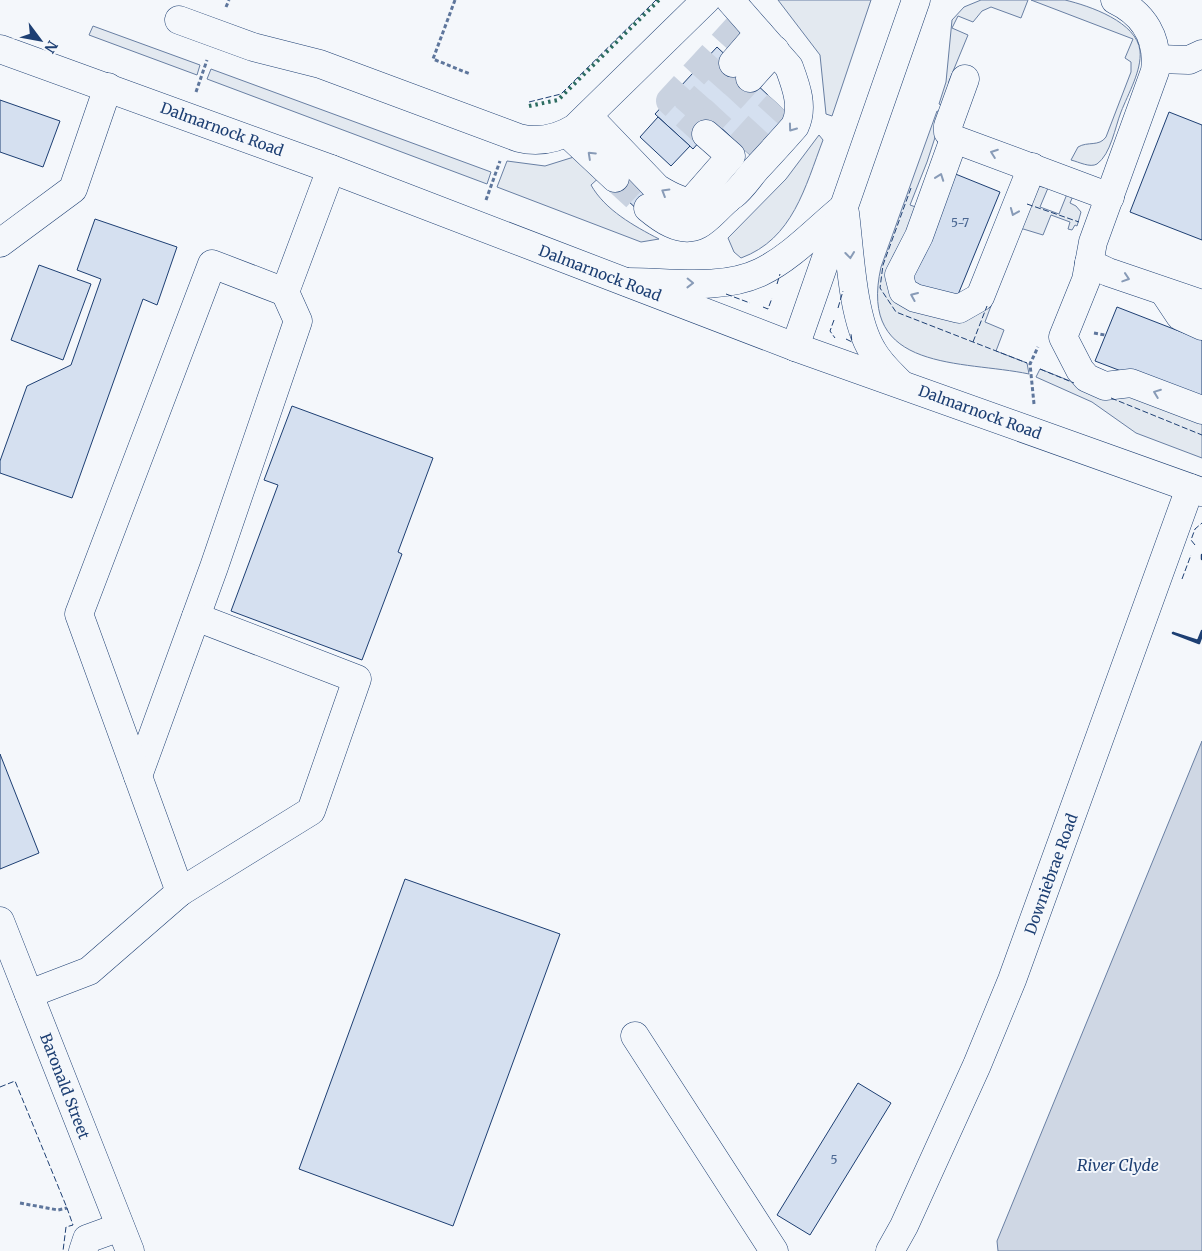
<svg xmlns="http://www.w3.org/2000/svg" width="1202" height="1251" viewBox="0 0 1202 1251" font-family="Merriweather,serif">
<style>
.green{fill:#e3e9f0;stroke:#687fa3}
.water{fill:#cfd7e4;stroke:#687fa3}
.building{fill:#d5e0f0;stroke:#1d3f73}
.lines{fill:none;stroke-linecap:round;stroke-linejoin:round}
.minor-tunnel{stroke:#c9d2e0;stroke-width:28;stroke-dasharray:28 14;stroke-linecap:butt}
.minor-casing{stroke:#1d3f73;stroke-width:29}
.major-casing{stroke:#1d3f73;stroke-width:29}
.path{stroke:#5e769c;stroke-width:3;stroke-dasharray:4 2.5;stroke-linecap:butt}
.minor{stroke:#f4f7fb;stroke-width:28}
.major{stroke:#f4f7fb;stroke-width:28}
.hedge{stroke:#2c6c60;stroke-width:4;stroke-dasharray:2.5 4;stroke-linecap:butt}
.fence{stroke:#1d3f73;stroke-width:1;stroke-dasharray:6 2.5;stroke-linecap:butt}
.wall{stroke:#1d3f73;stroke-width:2.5}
.oneway{stroke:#889bb7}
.labels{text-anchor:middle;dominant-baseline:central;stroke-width:4;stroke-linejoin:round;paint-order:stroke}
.number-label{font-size:12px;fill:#4b6792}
.street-label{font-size:15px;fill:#1d3f73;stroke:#f4f7fb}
.water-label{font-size:16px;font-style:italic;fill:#1d3f73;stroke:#f4f7fb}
</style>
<rect width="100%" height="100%" fill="#f4f7fb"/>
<g class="green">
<polygon points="778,0 871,0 832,116 826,114 820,55"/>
<polygon points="981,0 1028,0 1021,18 991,7 982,11 973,22 958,16 952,28 968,35 949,81 945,107 939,104 946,82 952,20 964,7"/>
<path d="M1031,0c11,0 24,0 34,0 25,6 72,22 75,51 2,19 -12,43 -19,61 -6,15 -10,42 -24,52 -7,4 -18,-2 -26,-4l7,-13c10,-6 21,0 28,-10l25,-65v-10l-6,-4 8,-19z"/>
<polygon points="93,26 200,65 197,75 89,35"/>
<polygon points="211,69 491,172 487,184 207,79"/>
<path d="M937,111l6,2 -16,49 -17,43 14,5 35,108 79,-132 10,2 -8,19 19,7 8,-20 6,2 -3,7 6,3 5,6 -4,14 -2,-1 -3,5 -4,-1 2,-7 -19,-7 -8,20 -23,-7 -35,94 19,8 -8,21 31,12 2,11c-66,-14 -172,-1 -148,-107z"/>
<path d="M819,135l4,5c-18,47 -30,99 -82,118l-7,-6 -6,-14 58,-59z"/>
<path d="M577,156l26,18 -12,11c14,25 43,41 68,54l-18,3 -144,-55 10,-26 38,5z"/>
<polygon points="1040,369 1113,398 1127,392 1202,421 1202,458 1136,433 1092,402 1036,377"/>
</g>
<polygon class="water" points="1202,741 1202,1251 998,1251 997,1241"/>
<g class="building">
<polygon points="717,47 788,114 750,155 716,123 693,149 655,114"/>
<polygon points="0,100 60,121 43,167 0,152"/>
<polygon points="1169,112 1202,125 1202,240 1130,212"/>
<polygon points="658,117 690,146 671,166 640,137"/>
<polygon points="625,168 657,199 642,214 609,183"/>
<polygon points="953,173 1000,192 955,302 906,282"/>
<polygon points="95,219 177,247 157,305 143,299 72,498 0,473 0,461 27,386 71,365 101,279 77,270"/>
<polygon points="39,265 91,284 63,360 11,340"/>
<polygon points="1117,307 1202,340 1202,402 1095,361"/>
<polygon points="292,406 433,458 398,552 402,554 362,660 231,611 278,485 264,480"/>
<polygon points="0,754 39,853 0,869"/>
<polygon points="405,879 560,934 453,1226 299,1169"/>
<polygon points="858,1083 891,1103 810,1235 777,1215"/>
</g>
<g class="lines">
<g class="minor-tunnel">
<polyline points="686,116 733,63"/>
<polyline points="702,130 750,78"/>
<polyline points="706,134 670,101 746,18"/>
<polyline points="740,146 778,104"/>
<polyline points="615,178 648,208"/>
</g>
<g class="minor-casing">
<g id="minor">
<path d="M1115,0c29,14 44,39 40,71l-62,171 -7,38 -23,57 17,33 7,8 18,8 26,-3 71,27"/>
<path d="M179,20l74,27 67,17 199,74c20,5 38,1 56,-10l131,-128"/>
<polyline points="1157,59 1189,60 1202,54"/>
<polyline points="733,63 759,33"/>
<polyline points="750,78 775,50"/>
<polyline points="965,79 948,126 948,132 954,139 1110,197"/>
<path d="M588,116l69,72c22,14 52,25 76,7 9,-7 16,-18 23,-26 13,-14 26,-28 39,-43 9,-19 1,-40 -6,-59l-59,-67"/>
<polyline points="567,133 615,178"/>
<polyline points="954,139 919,236 899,275 903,291 915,298 959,309 980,297 1032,167"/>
<polyline points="690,203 731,156 706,134"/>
<path d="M648,208c12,10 33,26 50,17 10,-5 20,-18 30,-26"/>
<path d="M845,213c5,39 7,104 27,137 7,13 18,23 28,33"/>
<polyline points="0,243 73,189 108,87"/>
<polyline points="1089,263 1108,272 1202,304"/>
<path d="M627,282c43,0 95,9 134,-10 31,-15 56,-43 82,-64"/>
<polyline points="1164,292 1180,316 1202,326"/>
<polyline points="795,347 916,0"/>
<polyline points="138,776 214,567 298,321 285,292 331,169"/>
<polyline points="180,892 79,614 212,264 285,292"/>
<polyline points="0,921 130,1251"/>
<polyline points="29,994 89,971 180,892 311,811 357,679 196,617"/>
<polyline points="635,1036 774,1251"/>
<polyline points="83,1251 87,1239 120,1227"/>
<polyline points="890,1251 904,1226 977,1065 1012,980 1190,488"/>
</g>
</g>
<g class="major-casing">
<polyline id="major" points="0,49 331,169 795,347 1202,492"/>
</g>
<g class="path">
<polyline points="455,0 433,59 470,74"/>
<polyline points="226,7 229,0"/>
<polyline points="196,92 207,60"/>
<polyline points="486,200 500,161"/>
<polyline points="1094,333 1105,335"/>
<polyline points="1034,404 1030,364 1038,347"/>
<polyline points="20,1203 58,1210 67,1208"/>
</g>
<use href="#minor" class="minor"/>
<use href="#major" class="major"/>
<polyline class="hedge" points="529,106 558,100 659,0"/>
<g class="fence">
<polyline points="529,102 561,94 656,0"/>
<polyline points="911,188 883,265 880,288 896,312 1027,363"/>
<polyline points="1027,204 1079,222"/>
<polyline points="777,284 780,274"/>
<polyline points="726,294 750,303"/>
<polyline points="763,307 768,309 772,298"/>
<polyline points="838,308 843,291"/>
<polyline points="834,320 830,331 835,338"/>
<polyline points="846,339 852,342 851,334"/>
<polyline points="973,342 987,306"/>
<polyline points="1040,369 1074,383"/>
<polyline points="1111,398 1202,435"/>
<polyline points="1195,545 1191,540 1195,529 1202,523"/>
<polyline points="1182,579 1191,555"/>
<polyline points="0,1087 15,1081 67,1208 73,1225 66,1227 63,1251"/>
</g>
<g class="wall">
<polyline points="1202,555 1202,559"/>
<polyline points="1202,631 1198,641 1173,633 1199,643 1202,635"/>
</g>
</g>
<defs><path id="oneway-chevron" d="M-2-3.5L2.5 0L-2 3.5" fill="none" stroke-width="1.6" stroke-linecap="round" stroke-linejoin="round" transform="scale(1.25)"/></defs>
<g class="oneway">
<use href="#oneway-chevron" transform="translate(792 128) rotate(126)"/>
<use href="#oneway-chevron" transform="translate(994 153) rotate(-160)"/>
<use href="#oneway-chevron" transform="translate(591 155) rotate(-137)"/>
<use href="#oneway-chevron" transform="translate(940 177) rotate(-70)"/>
<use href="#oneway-chevron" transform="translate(665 192) rotate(-149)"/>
<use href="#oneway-chevron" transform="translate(1014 212) rotate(112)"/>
<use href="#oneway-chevron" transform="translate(850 255) rotate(83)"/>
<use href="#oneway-chevron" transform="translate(1126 278) rotate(18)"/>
<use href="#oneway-chevron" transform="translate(690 283) rotate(1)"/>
<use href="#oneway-chevron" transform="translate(914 296) rotate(-157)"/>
<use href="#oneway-chevron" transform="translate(1157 393) rotate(-159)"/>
</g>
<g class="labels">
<g class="number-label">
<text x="960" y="222">5-7</text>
<text x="834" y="1159">5</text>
</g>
<g class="street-label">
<text transform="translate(222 129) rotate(20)">Dalmarnock Road</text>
<text transform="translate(600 273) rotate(21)">Dalmarnock Road</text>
<text transform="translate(980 412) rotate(20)">Dalmarnock Road</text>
<text transform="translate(1051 874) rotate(-70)">Downiebrae Road</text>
<text transform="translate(65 1086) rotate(69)">Baronald Street</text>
</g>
<g class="water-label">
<text x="1118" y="1165">River Clyde</text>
</g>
</g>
<g transform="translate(40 40) rotate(122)" stroke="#f4f7fb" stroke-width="4" paint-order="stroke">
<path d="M0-4L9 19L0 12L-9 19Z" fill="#1d3f73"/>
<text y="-8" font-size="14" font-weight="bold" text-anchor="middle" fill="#1d3f73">N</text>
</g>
</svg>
